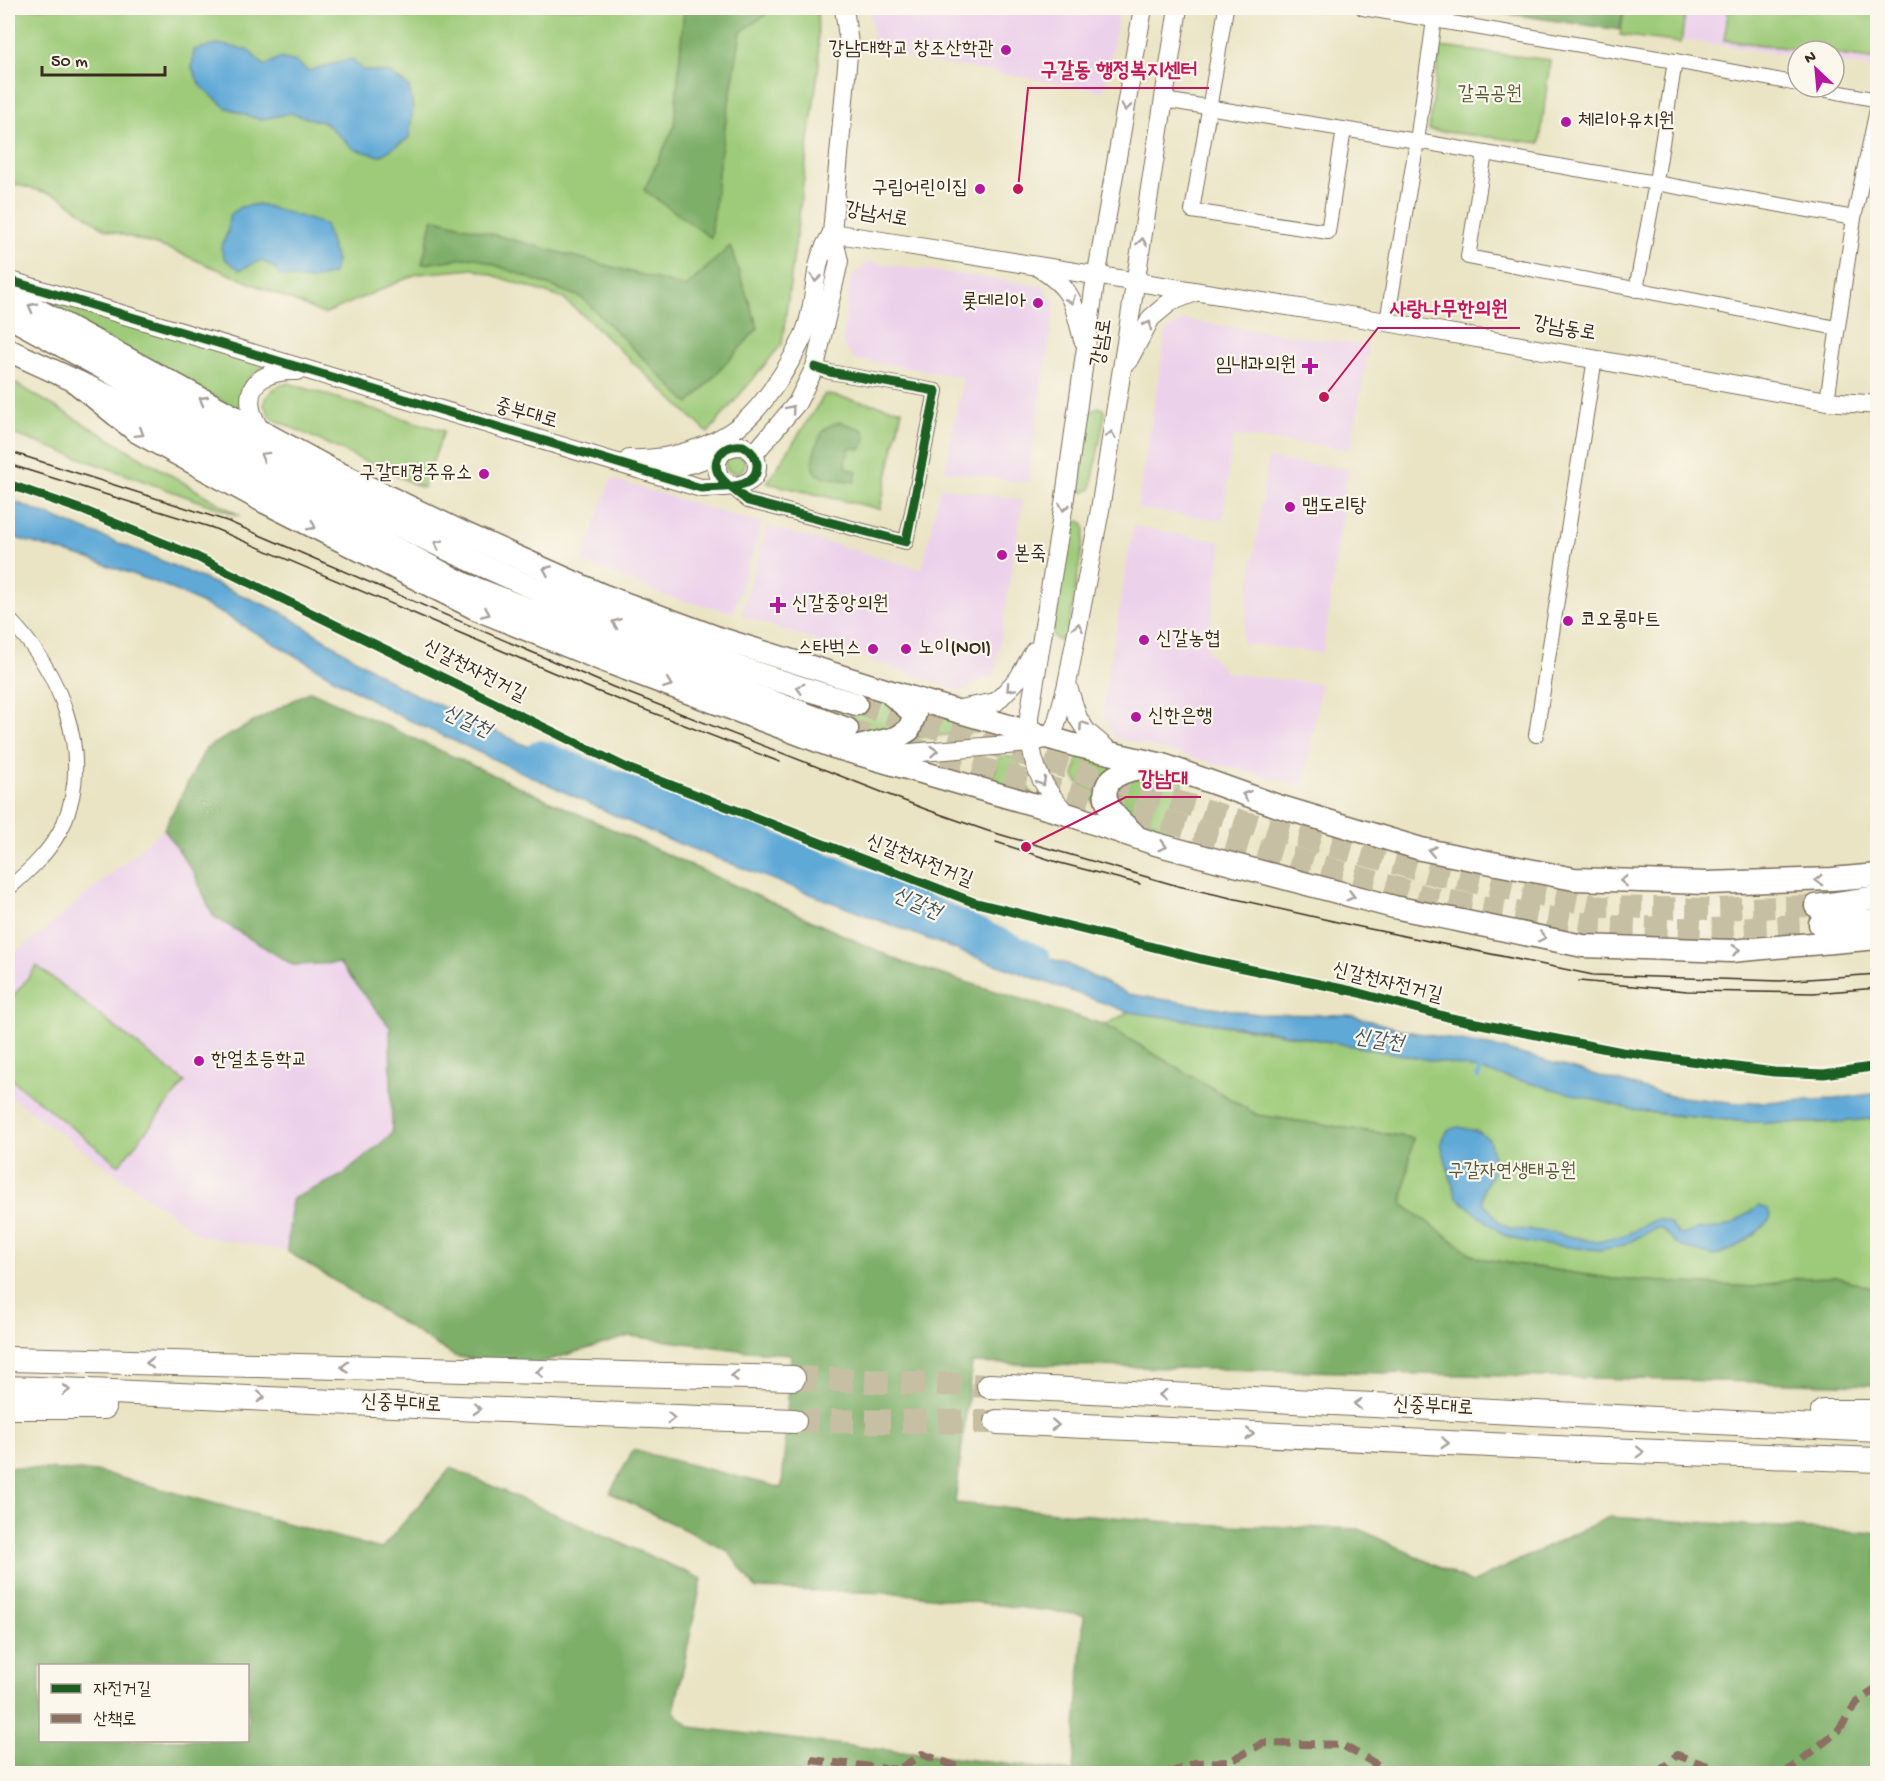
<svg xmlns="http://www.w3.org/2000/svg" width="1885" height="1781" viewBox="0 0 1885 1781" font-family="'Gochi Hand','Poor Story',sans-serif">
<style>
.built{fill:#ecd1eb}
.green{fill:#9ecb79;stroke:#6c7a4c;stroke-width:1.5}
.forest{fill:#7eaf69;stroke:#5c6c44;stroke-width:1.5;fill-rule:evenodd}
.water{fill:#5fa9d7;stroke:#4d6a7a;stroke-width:1.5}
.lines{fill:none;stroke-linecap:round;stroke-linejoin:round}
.stream{stroke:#5fa9d7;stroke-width:5}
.river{stroke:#5fa9d7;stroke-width:30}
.primary-tunnel{stroke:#c7bfa3;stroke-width:22;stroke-dasharray:22 11;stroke-linecap:butt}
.trunk-tunnel{stroke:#c7bfa3;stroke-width:24;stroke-dasharray:24 12;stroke-linecap:butt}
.minor-casing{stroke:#786b58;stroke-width:16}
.tertiary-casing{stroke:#786b58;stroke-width:20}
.primary-casing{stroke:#786b58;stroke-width:25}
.trunk-casing{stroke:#786b58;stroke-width:26}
.minor{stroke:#fff;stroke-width:14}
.tertiary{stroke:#fff;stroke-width:18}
.primary{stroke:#fff;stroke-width:22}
.trunk{stroke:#fff;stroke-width:24}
.tram{stroke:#3b2a1e;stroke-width:1.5}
.quiet{stroke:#8d6e63;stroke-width:8;stroke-dasharray:15 8;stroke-linecap:butt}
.cycleway-casing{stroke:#fbf7ec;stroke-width:13}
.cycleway{stroke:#1b5e20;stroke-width:9}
.oneway{stroke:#a79f9a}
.poi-dot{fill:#b5179e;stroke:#fbf7ec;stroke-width:2}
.labels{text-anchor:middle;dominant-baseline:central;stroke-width:4.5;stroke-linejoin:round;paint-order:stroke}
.poi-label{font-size:20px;fill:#3b2a1e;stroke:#fbf7ec;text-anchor:start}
.park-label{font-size:20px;fill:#595a39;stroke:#fbf7ec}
.street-label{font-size:20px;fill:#3b2a1e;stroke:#fbf7ec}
.water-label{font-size:21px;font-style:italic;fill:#48565f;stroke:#fbf7ec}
.leader{fill:none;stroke:#c2185b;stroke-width:2}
.callout-dot{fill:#c2185b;stroke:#fbf7ec;stroke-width:2}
.callout-label{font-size:21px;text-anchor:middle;font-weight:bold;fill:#c2185b;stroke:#fbf7ec;stroke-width:4.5;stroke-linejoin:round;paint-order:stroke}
</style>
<rect width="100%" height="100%" fill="#fbf7ec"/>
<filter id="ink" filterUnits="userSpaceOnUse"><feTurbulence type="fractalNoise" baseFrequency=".0167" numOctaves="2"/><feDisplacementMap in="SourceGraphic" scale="12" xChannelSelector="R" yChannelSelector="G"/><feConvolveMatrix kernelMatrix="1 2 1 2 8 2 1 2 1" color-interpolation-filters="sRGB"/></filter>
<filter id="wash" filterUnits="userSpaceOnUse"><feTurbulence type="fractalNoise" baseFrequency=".008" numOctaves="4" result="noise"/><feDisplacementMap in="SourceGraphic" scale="24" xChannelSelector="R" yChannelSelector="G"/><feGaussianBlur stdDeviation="1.35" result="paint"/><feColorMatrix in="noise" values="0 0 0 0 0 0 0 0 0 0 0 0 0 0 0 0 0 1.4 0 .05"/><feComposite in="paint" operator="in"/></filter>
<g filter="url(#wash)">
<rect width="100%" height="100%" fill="#eae4c4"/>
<g class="built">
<polygon points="870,8 1120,8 1104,91 874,52"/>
<polygon points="1624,8 1877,8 1877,69 1834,62 1834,51 1798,51 1798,57 1620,30"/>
<polygon points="869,262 1043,286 1055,303 1028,483 945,471 963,377 854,359 842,343 851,277"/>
<polygon points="1184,320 1369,346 1351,449 1233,436 1223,520 1137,509 1166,331"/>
<polygon points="1268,459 1348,469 1323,653 1242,643"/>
<polygon points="611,479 762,524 733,612 672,598 582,562"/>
<polygon points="940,487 1023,500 995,674 961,691 741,615 767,526 922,569"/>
<polygon points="1133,526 1222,542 1207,650 1226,673 1321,684 1304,786 1114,737 1102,711"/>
<polygon points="164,829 194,873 213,916 293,965 339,963 390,1027 392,1134 343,1175 293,1199 287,1251 201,1236 8,1095 8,958 46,929"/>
</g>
<g class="green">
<polygon points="8,8 817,8 819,64 782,344 708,433 585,317 562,298 474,269 417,274 324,314 172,250 105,229 59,196 8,182"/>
<polygon points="1625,8 1686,8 1681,43 1620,35"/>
<polygon points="1729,8 1877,8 1877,60 1834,54 1834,51 1809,51 1724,40"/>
<polygon points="1440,47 1550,60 1540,143 1429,130"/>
<path d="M8,287l275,79c-7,2 -18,1 -24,5 -17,8 -16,26 -14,42z"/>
<polygon points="8,379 240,516 8,432"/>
<path d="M288,383l156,48 -21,57 -152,-70 -7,-13c4,-14 10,-18 24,-22z"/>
<polygon points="825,394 902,410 880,509 767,483"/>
<polygon points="1098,407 1103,409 1105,413 1091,489 1083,493 1077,486 1090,412"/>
<circle cx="735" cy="463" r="10"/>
<polygon points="1079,521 1084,524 1085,530 1068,635 1064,639 1058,640 1054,638 1052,632 1070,528 1074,522"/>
<path d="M861,687l16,13 17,4 8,10c-10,25 -32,22 -55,22z"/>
<path d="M928,714l55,10 -2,8 -67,6c10,-7 14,-11 14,-24z"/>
<polygon points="1079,752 1128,765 1099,809 1074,777"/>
<polygon points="999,757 1019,757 1021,776 1032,794 991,781"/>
<path d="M1134,777h34l16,3 -15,54c-6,-5 -13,-11 -20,-13 -7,-3 -16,-3 -22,-7 -17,-12 -9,-30 7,-37z"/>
<polygon points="37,966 185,1082 119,1165 8,1077 8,1003"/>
<path d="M1129,1012c111,15 222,32 332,53 58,12 114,31 172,44 23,6 48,7 72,9 57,5 116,8 172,0v172l-40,-13 -38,1 -45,9 -141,-8 -136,-21 -75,-54 11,-66 -156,-23 -152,-90z"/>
</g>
<g class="forest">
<polygon points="684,8 775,8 741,32 720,157 711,238 644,190 674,127"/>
<polygon points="1467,8 1624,8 1620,30"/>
<polygon points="433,218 686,287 730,246 758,328 689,404 582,298 474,257 422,264"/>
<path d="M840,422l24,8 2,8 -4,11 -12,-1 -5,13 2,7 10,3 -3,11c-10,-2 -30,-3 -38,-9 -9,-8 3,-38 10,-45 3,-3 10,-4 14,-6z"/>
<path d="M310,691l594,272 201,62 152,90 156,23 -11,66 75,54 136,21 141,8 45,-9 38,-1 40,13v95l-905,-22 -17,140 237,21 167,5 113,54 137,-66 268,16v240h-1869v-306l91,5 282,77 70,-81 251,111 -28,133 16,15 383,45 11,-157 -188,-22 -140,-4 -28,-38 -118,-58 23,-43 149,38 9,-134 -44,-3 -117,-15 -108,32 -68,-12 -167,-105 5,-52 51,-24 49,-41 -2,-107 -51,-64 -46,2 -80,-49 -19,-43 -30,-44 42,-81zM40,1666h208v74h-208z"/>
</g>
<g class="water">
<polygon points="218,44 248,50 265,66 279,58 297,62 308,71 352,59 363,70 390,73 409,87 413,108 409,138 380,156 354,149 325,123 290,113 260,120 225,107 200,85 192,68 194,50"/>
<polygon points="259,204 325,224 336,260 333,274 311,280 280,276 275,268 261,260 240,270 225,259 221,248 228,231 229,216 240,207"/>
<polygon points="8,499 146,554 281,612 398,686 748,849 976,935 1067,964 1128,994 1257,1014 1350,1015 1406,1031 1499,1048 1671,1096 1739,1103 1835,1099 1877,1093 1877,1118 1842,1122 1786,1123 1749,1122 1664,1114 1634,1110 1463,1066 1264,1030 1129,1012 970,955 664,838 396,714 225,615 168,587 93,560 8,536"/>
<path d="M1459,1127l20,5 10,7c3,9 6,26 3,35 -5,11 -11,15 -9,28l17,21 11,6 33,2 53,11 29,-7 26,-14 7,-2 10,4 10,11 4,1 15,-6 22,-1 12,-4 27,-18 9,3 3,8 -9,11 -29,21 -20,7 -30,-9 -7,-4 -15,-15 -7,1 -32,17 -23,4 -72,-7 -23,-8 -48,-38 -15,-53c1,-10 8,-16 18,-17z"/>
</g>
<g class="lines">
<polyline class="stream" points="1478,1077 1482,1064"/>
<polyline class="river" points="540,755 908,901 1036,960"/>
</g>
</g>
<g filter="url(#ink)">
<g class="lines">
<g class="primary-tunnel">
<polyline points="856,704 1242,821 1440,876 1603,907 1709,909 1816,906"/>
<polyline points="847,729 1432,898 1601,926 1712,929 1820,924"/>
</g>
<g class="trunk-tunnel">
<polyline points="793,1378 989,1386"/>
<polyline points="794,1421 997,1422"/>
</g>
<g class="minor-casing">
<g id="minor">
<polyline points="1226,8 1192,211 1328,232 1344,129"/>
<polyline points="1363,8 1434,20"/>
<polyline points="1811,87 1878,100"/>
<polyline points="1164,100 1417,141 1854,218"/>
<polyline points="1485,153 1468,257 1837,328"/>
<polyline points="1636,290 1656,182 1675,61"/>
<polyline points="1387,322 1417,141 1434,20 1675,61 1798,84"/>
<polyline points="1827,401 1854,218 1878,105"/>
<polyline points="731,486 748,501 906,542 936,391 830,372 815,367"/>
<path d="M8,618c51,52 86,133 56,205 -12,27 -34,47 -56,66"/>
<polyline points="1536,735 1595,358"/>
</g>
</g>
<g class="tertiary-casing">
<g id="tertiary">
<polyline points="832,233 1387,322 1827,401 1878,405"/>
<path d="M1039,268c35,22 34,34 44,72"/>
<path d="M8,280l693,208c18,-2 58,4 56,-24 -1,-9 -7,-14 -14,-18 -20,-1 -32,13 -23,32l11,8"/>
<polyline points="1128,361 1151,318 1170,302 1193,293"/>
<path d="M260,430c-3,-6 -8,-14 -9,-21 -6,-31 22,-39 46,-38"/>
<polyline points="754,454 797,403 815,367 839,261 832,233"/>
<path d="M629,459c40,2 89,-12 119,-41 13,-12 24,-28 34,-43 9,-15 20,-32 25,-49 7,-21 7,-43 12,-64 2,-10 8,-20 13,-29l17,-189 -5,-36"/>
<path d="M669,465c17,4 38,-7 54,-14"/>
<polyline points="1067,684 1078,718 1087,732 1112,753"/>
<polyline points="954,710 996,702 1018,679 1034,651"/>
<polyline points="874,751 898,754 1030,743 1048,738 1056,725 1067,684 1100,510 1178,8"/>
<path d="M1067,814c-29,-30 -38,-55 -38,-97l35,-213 30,-214 49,-282"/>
</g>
</g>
<g class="primary-casing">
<g id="primary">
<polyline points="8,294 330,469 463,533 602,595 718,638 888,691 1074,745 1163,765 1278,806 1421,849 1574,879 1707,883 1832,879 1878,875"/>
<path d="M8,316c100,54 199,111 301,164 174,92 357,170 547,224"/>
<polyline points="8,350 147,414 289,493 464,584 649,657 847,729"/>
<polyline points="78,384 136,431 265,502 479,610 605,661 834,747 1067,814 1156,844 1394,907 1583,946 1731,951 1878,938"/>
<polyline points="855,748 896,738 909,730 915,714 892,695"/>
<path d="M1134,834c-8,-8 -20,-17 -25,-27 -14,-30 17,-38 40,-40"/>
<polyline points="1816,906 1878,897"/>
<polyline points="1820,924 1878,920"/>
</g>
</g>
<g class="trunk-casing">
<g id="trunk">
<polyline points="8,1359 793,1378"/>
<polyline points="989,1386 1878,1430"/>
<path d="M8,1388c262,9 524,26 786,33"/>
<polyline points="8,1407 104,1407"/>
<polyline points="1823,1412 1878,1412"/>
<polyline points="997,1422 1578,1449 1878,1460"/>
</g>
</g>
<use href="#minor" class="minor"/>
<use href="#tertiary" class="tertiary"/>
<use href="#primary" class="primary"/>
<use href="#trunk" class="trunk"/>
<g class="tram">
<polyline points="8,451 227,521 613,687 925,809 988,831 1178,886 1346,924 1593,975 1780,981 1878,974"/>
<polyline points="8,464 213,528 599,692 780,762"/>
<polyline points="996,842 1060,863 1140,884"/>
<polyline points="1579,981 1687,991 1813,993 1878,988"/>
</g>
<g class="quiet">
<polyline points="811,1760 898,1770 922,1754 968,1771 992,1774"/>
<polyline points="1168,1774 1195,1763 1229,1762 1263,1743 1342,1745 1394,1774"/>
<polyline points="1657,1774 1677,1755 1716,1769 1747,1774"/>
<polyline points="1784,1774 1838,1731 1857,1702 1878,1688"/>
</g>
<g class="cycleway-casing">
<g id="cycleway">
<path d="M8,280l693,208c18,-2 58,4 56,-24 -1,-9 -7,-14 -14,-18 -9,-1 -16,0 -22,7 -17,21 15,37 27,48l158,41 30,-151 -106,-19 -15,-5"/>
<polyline points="8,484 85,511 197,557 627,768 973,902 1201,959 1352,991 1451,1018 1622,1052 1774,1072 1824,1074 1878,1066"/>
</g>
</g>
<use href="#cycleway" class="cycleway"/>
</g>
<defs><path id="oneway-chevron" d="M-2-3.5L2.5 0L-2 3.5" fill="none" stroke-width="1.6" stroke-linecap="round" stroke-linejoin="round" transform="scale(1.5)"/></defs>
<g class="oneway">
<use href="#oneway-chevron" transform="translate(1126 107) rotate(100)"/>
<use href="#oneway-chevron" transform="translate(1142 242) rotate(-81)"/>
<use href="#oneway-chevron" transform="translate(816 278) rotate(100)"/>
<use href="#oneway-chevron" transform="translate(1071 300) rotate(67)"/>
<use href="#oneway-chevron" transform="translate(32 307) rotate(-152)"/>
<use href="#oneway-chevron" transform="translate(1148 325) rotate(-59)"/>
<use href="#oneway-chevron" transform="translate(203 400) rotate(-152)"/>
<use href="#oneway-chevron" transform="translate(791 409) rotate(-51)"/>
<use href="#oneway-chevron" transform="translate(140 433) rotate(32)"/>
<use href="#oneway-chevron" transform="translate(1111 435) rotate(-81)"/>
<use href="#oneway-chevron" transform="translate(264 456) rotate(-151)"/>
<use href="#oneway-chevron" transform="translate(1064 507) rotate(99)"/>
<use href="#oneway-chevron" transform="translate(312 526) rotate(27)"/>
<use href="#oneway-chevron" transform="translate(438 544) rotate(-154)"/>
<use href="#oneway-chevron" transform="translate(547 570) rotate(-156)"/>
<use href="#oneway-chevron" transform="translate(486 613) rotate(23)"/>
<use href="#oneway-chevron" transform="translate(616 623) rotate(-160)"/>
<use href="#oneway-chevron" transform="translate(1078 627) rotate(-79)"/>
<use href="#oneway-chevron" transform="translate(668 684) rotate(21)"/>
<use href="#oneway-chevron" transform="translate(800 688) rotate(-164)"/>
<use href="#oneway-chevron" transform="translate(1010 688) rotate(133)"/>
<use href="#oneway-chevron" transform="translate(1083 725) rotate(-124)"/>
<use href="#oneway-chevron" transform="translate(934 751) rotate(-4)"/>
<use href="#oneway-chevron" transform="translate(1042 782) rotate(60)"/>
<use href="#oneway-chevron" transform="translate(1246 795) rotate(-161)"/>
<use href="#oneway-chevron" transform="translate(1163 846) rotate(16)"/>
<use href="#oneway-chevron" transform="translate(1432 851) rotate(-169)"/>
<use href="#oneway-chevron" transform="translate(1819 880) rotate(178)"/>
<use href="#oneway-chevron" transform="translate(1624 881) rotate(-178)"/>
<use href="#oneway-chevron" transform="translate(1351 896) rotate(15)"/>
<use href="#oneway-chevron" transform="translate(1542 937) rotate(12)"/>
<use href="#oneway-chevron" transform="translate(1736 950) rotate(-3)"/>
<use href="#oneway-chevron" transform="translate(150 1363) rotate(-179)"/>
<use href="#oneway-chevron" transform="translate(345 1367) rotate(-179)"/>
<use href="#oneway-chevron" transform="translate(540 1372) rotate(-179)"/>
<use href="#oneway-chevron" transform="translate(735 1376) rotate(-179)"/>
<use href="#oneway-chevron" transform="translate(66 1390) rotate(2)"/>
<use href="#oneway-chevron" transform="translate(1163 1395) rotate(-177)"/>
<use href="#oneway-chevron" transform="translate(261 1397) rotate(3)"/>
<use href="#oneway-chevron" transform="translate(1358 1404) rotate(-177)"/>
<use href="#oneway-chevron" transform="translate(477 1409) rotate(3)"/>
<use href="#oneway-chevron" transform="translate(671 1418) rotate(2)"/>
<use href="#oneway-chevron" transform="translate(1055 1425) rotate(3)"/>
<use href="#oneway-chevron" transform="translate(1250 1434) rotate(3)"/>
<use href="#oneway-chevron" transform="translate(1445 1443) rotate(3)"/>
<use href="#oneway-chevron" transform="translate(1640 1452) rotate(2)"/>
</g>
</g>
<g class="poi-dot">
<circle cx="1006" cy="50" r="6"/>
<circle cx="1566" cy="122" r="6"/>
<circle cx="980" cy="189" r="6"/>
<circle cx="1038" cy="303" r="6"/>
<path d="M1307 357h6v6h6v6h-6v6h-6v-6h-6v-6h6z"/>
<circle cx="484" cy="474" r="6"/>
<circle cx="1290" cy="507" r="6"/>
<circle cx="1002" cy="555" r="6"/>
<path d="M775 596h6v6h6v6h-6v6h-6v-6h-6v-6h6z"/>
<circle cx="1568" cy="621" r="6"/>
<circle cx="1144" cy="640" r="6"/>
<circle cx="873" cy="649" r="6"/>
<circle cx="906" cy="649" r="6"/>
<circle cx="1136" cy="717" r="6"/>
<circle cx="199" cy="1061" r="6"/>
</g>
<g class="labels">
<g class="poi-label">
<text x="994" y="50" text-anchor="end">강남대학교 창조산학관</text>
<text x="1578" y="122">체리아유치원</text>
<text x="968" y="189" text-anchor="end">구립어린이집</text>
<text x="1026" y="303" text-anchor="end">롯데리아</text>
<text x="1296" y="366" text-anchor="end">임내과의원</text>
<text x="472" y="474" text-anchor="end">구갈대경주유소</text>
<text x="1302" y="507">맵도리탕</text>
<text x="1014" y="555">본죽</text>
<text x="792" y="605">신갈중앙의원</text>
<text x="1580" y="621">코오롱마트</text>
<text x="1156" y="640">신갈농협</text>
<text x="861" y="649" text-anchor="end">스타벅스</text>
<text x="918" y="649">노이(NOI)</text>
<text x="1148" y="717">신한은행</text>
<text x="211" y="1061">한얼초등학교</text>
</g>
<g class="park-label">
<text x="1490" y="95">갈곡공원</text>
<text x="1512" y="1172">구갈자연생태공원</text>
</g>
<g class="street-label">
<text transform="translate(876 216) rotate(10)">강남서로</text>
<text transform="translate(1564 330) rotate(10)">강남동로</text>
<text transform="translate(1103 343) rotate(-81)">강남로</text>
<text transform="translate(526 415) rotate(16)">중부대로</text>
<text transform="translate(474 672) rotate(27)">신갈천자전거길</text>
<text transform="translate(919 862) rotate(21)">신갈천자전거길</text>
<text transform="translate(1387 984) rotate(14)">신갈천자전거길</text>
<text transform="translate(401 1405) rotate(3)">신중부대로</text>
<text transform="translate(1433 1408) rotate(3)">신중부대로</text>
</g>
<g class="water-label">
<text transform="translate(466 723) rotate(25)">신갈천</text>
<text transform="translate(916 905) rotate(24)">신갈천</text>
<text transform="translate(1378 1042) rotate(9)">신갈천</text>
</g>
</g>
<path class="leader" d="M1018 189L1028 88H1209M1324 397L1378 328H1520M1026 847L1126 797H1201"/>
<g class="callout-dot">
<circle cx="1018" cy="189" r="6"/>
<circle cx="1324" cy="397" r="6"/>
<circle cx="1026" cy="847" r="6"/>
</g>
<g class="callout-label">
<text x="1119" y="76">구갈동 행정복지센터</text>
<text x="1449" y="315">사랑나무한의원</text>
<text x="1163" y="785">강남대</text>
</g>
<rect width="1885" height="1781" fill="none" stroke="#fbf7ec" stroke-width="30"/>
<rect x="39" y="1664" width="210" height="78" fill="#fbf7ec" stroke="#aea59a" stroke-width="1.5"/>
<rect x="51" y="1684" width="30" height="9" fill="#1b5e20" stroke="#aea59a" stroke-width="1.5"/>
<text x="93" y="1694" font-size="18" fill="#3b2a1e">자전거길</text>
<rect x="51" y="1714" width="30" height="9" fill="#8d6e63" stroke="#aea59a" stroke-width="1.5"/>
<text x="93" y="1724" font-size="18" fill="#3b2a1e">산책로</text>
<g transform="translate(1816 69) rotate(334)"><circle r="28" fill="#fbf7ec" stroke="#aea59a" stroke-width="1.5"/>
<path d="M0-4.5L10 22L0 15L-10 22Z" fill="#b5179e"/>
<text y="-9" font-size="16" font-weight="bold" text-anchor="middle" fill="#3b2a1e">N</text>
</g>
<path d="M42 66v9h123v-9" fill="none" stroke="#3b2a1e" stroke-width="3"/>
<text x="51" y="66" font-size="18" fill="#3b2a1e" stroke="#fbf7ec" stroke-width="4.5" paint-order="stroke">50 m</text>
</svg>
